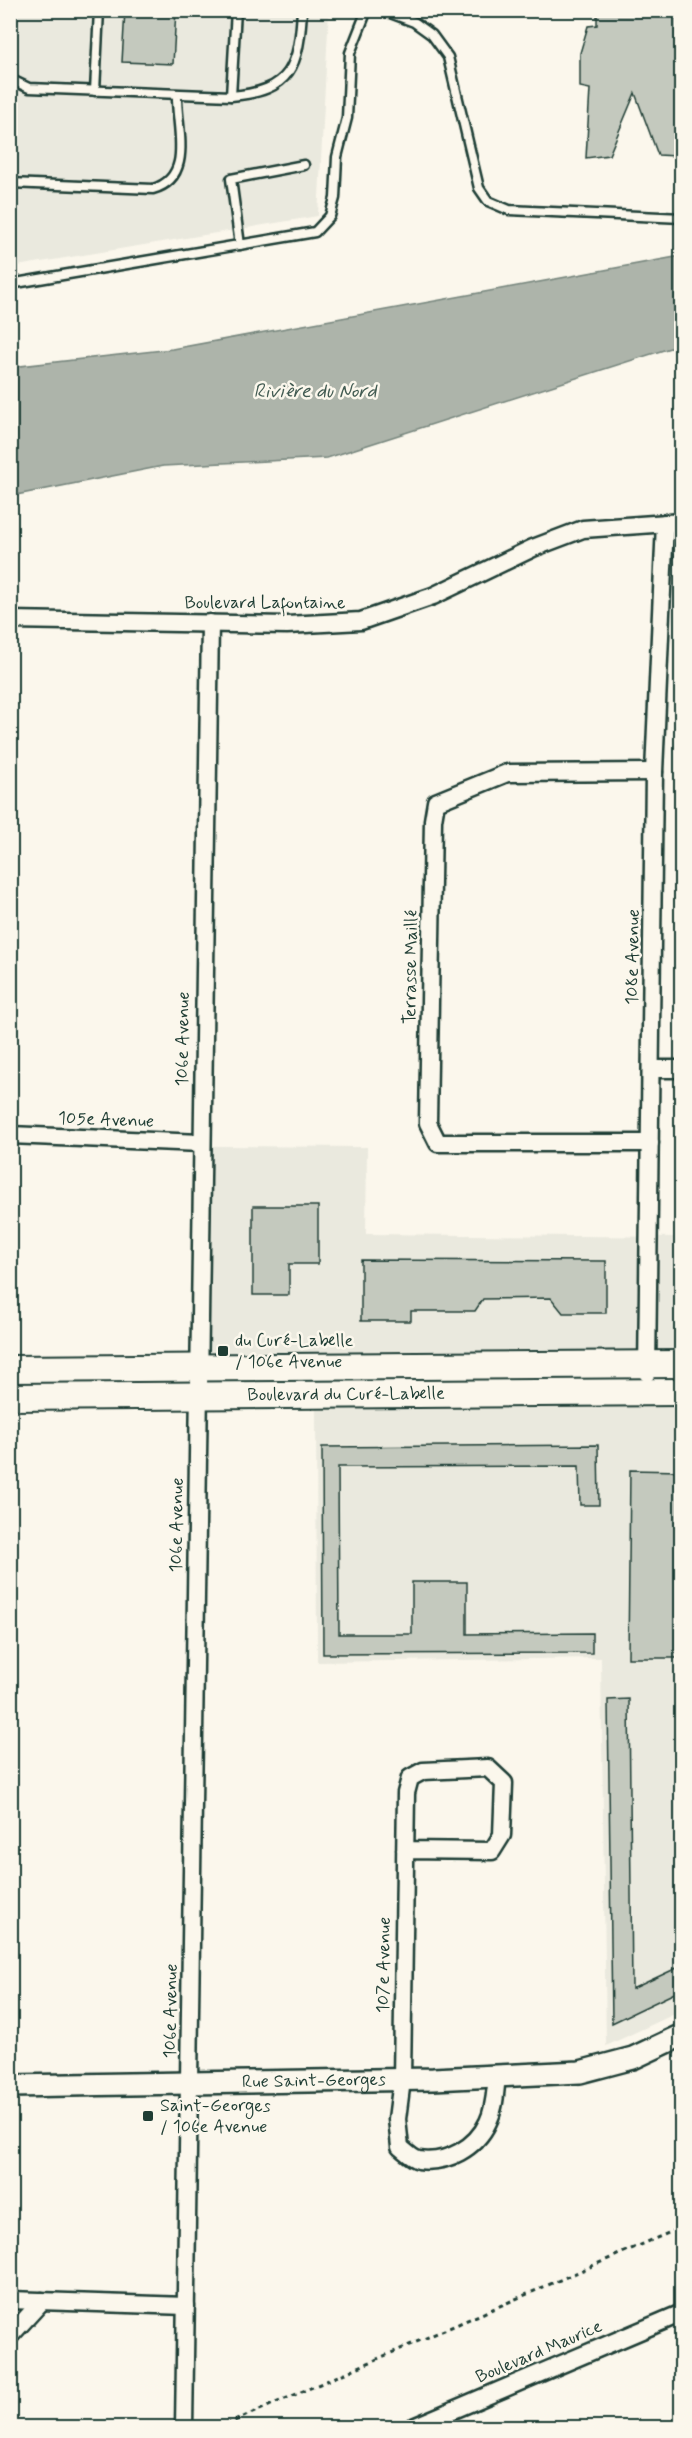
<svg xmlns="http://www.w3.org/2000/svg" width="692" height="2438" viewBox="0 0 692 2438" font-family="Mynerve,sans-serif">
<style>
.built{fill:#eae9de}
.water{fill:#adb4aa;stroke:#74847b;stroke-width:1.5}
.building{fill:#c4c9be;stroke:#1f3d34;stroke-width:1.5}
.lines{fill:none;stroke-linecap:round;stroke-linejoin:round}
.service-casing{stroke:#1f3d34;stroke-width:13}
.minor-casing{stroke:#1f3d34;stroke-width:21}
.tertiary-casing{stroke:#1f3d34;stroke-width:26}
.primary-casing{stroke:#1f3d34;stroke-width:30}
.path{stroke:#1f3d34;stroke-width:3;stroke-dasharray:4.5 4.5;stroke-linecap:butt}
.service{stroke:#fbf7ec;stroke-width:8}
.minor{stroke:#fbf7ec;stroke-width:16}
.tertiary{stroke:#fbf7ec;stroke-width:21}
.primary{stroke:#fbf7ec;stroke-width:26}
.poi-dot{fill:#1f3d34;stroke:#fbf7ec;stroke-width:2}
.labels{text-anchor:middle;dominant-baseline:central;stroke-width:5;stroke-linejoin:round;paint-order:stroke}
.street-label{font-size:18px;fill:#1f3d34;stroke:#fbf7ec}
.poi-label{font-size:18px;fill:#1f3d34;stroke:#fbf7ec;text-anchor:start}
.water-label{font-size:20px;font-style:italic;fill:#425b52;stroke:#fbf7ec}
</style>
<rect width="100%" height="100%" fill="#fbf7ec"/>
<filter id="ink" filterUnits="userSpaceOnUse"><feTurbulence type="fractalNoise" baseFrequency=".0167" numOctaves="2"/><feDisplacementMap in="SourceGraphic" scale="12" xChannelSelector="R" yChannelSelector="G"/><feConvolveMatrix kernelMatrix="1 2 1 2 8 2 1 2 1" color-interpolation-filters="sRGB"/></filter>
<g filter="url(#ink)">
<g class="built">
<polygon points="11,11 329,11 318,216 11,267"/>
<polygon points="209,1146 367,1147 366,1234 681,1237 681,1353 208,1355"/>
<polygon points="681,1396 681,2011 606,2046 601,1658 317,1662 316,1400"/>
</g>
<polygon class="water" points="681,256 681,350 670,348 327,458 163,466 11,496 11,367 172,349"/>
<g class="building">
<polygon points="125,10 176,10 173,64 122,62"/>
<polygon points="597,10 681,10 681,123 678,123 677,156 658,155 635,93 609,155 586,158 590,89 580,87 580,53 588,26 597,25"/>
<polygon points="253,1206 318,1206 318,1264 289,1264 289,1295 253,1295"/>
<polygon points="361,1260 606,1261 606,1313 563,1313 551,1298 483,1299 475,1311 411,1311 411,1321 361,1321"/>
<polygon points="598,1445 599,1505 580,1505 579,1466 338,1467 339,1634 412,1634 412,1582 467,1582 467,1634 592,1633 592,1653 323,1654 322,1447"/>
<polygon points="630,1470 681,1471 681,1658 628,1658"/>
<polygon points="629,1699 632,1989 681,1966 681,1990 612,2023 608,1700"/>
</g>
<g class="lines">
<g class="service-casing">
<g id="service">
<polyline points="382,10 414,22 432,35 448,57 479,188 488,201 509,210 682,218"/>
<path d="M10,79l19,9 202,8c61,-5 68,-30 71,-86"/>
<polyline points="95,91 99,10"/>
<polyline points="231,96 236,10"/>
<path d="M10,183l143,6c42,-12 23,-62 24,-94"/>
<polyline points="240,245 231,179 304,165"/>
<polyline points="10,284 315,232 330,216 335,198 337,157 347,118 350,53 367,10"/>
</g>
</g>
<g class="minor-casing">
<g id="minor">
<polyline points="10,620 287,625 361,621 433,596 533,548 583,529 682,522"/>
<polyline points="651,1069 682,1069"/>
<polyline points="10,1135 201,1143"/>
<polyline points="650,1143 438,1143 428,1123 433,820 436,802 507,773 654,772"/>
<polyline points="647,1373 654,772 665,523"/>
<path d="M405,1850l87,1 10,-16 2,-52 -16,-15 -65,3 -13,7 -4,15 -4,287 -5,39 3,28c5,4 13,12 19,13 28,4 57,-12 69,-38 7,-14 7,-30 9,-46"/>
<polyline points="10,2300 186,2306"/>
<polyline points="10,2336 42,2301"/>
<polyline points="184,2428 210,623"/>
<polyline points="411,2428 682,2313"/>
</g>
</g>
<g class="tertiary-casing">
<g id="tertiary">
<path id="s1" d="M10,2086l423,-7 147,-7 53,-14 49,-23"/>
</g>
</g>
<g class="primary-casing">
<g id="primary">
<polyline points="10,1369 682,1364"/>
<path id="s2" d="M10,1397l672,-5"/>
</g>
</g>
<polyline class="path" points="218,2428 682,2227"/>
<use href="#service" class="service"/>
<use href="#minor" class="minor"/>
<use href="#tertiary" class="tertiary"/>
<use href="#primary" class="primary"/>
</g>
</g>
<g class="poi-dot">
<rect x="217" y="1345" width="12" height="12" rx="3"/>
<rect x="142" y="2110" width="12" height="12" rx="3"/>
</g>
<g class="labels">
<g class="street-label">
<text x="265" y="603">Boulevard Lafontaine</text>
<text transform="translate(633 957) rotate(-89)">108e Avenue</text>
<text transform="translate(411 967) rotate(-89)">Terrasse Maillé</text>
<text transform="translate(183 1039) rotate(-89)">106e Avenue</text>
<text transform="translate(106 1120) rotate(2)">105e Avenue</text>
<text stroke="none"><textPath href="#s2" startOffset="336">Boulevard du Curé-Labelle</textPath></text>
<text transform="translate(177 1525) rotate(-89)">106e Avenue</text>
<text transform="translate(384 1965) rotate(-89)">107e Avenue</text>
<text transform="translate(171 2011) rotate(-89)">106e Avenue</text>
<text stroke="none"><textPath href="#s1" startOffset="304">Rue Saint-Georges</textPath></text>
<text transform="translate(539 2352) rotate(-23)">Boulevard Maurice</text>
</g>
<g class="poi-label">
<text x="235" y="1341">du Curé-Labelle<tspan x="235" dy="21">/ 106e Avenue</tspan></text>
<text x="160" y="2106">Saint-Georges<tspan x="160" dy="21">/ 106e Avenue</tspan></text>
</g>
<g class="water-label">
<text x="315" y="391">Rivière du Nord</text>
</g>
</g>
<rect width="692" height="2438" fill="none" stroke="#fbf7ec" stroke-width="36"/>
<rect x="18" y="18" width="656" height="2402" fill="none" stroke="#1f3d34" stroke-width="2" filter="url(#ink)"/>
</svg>
